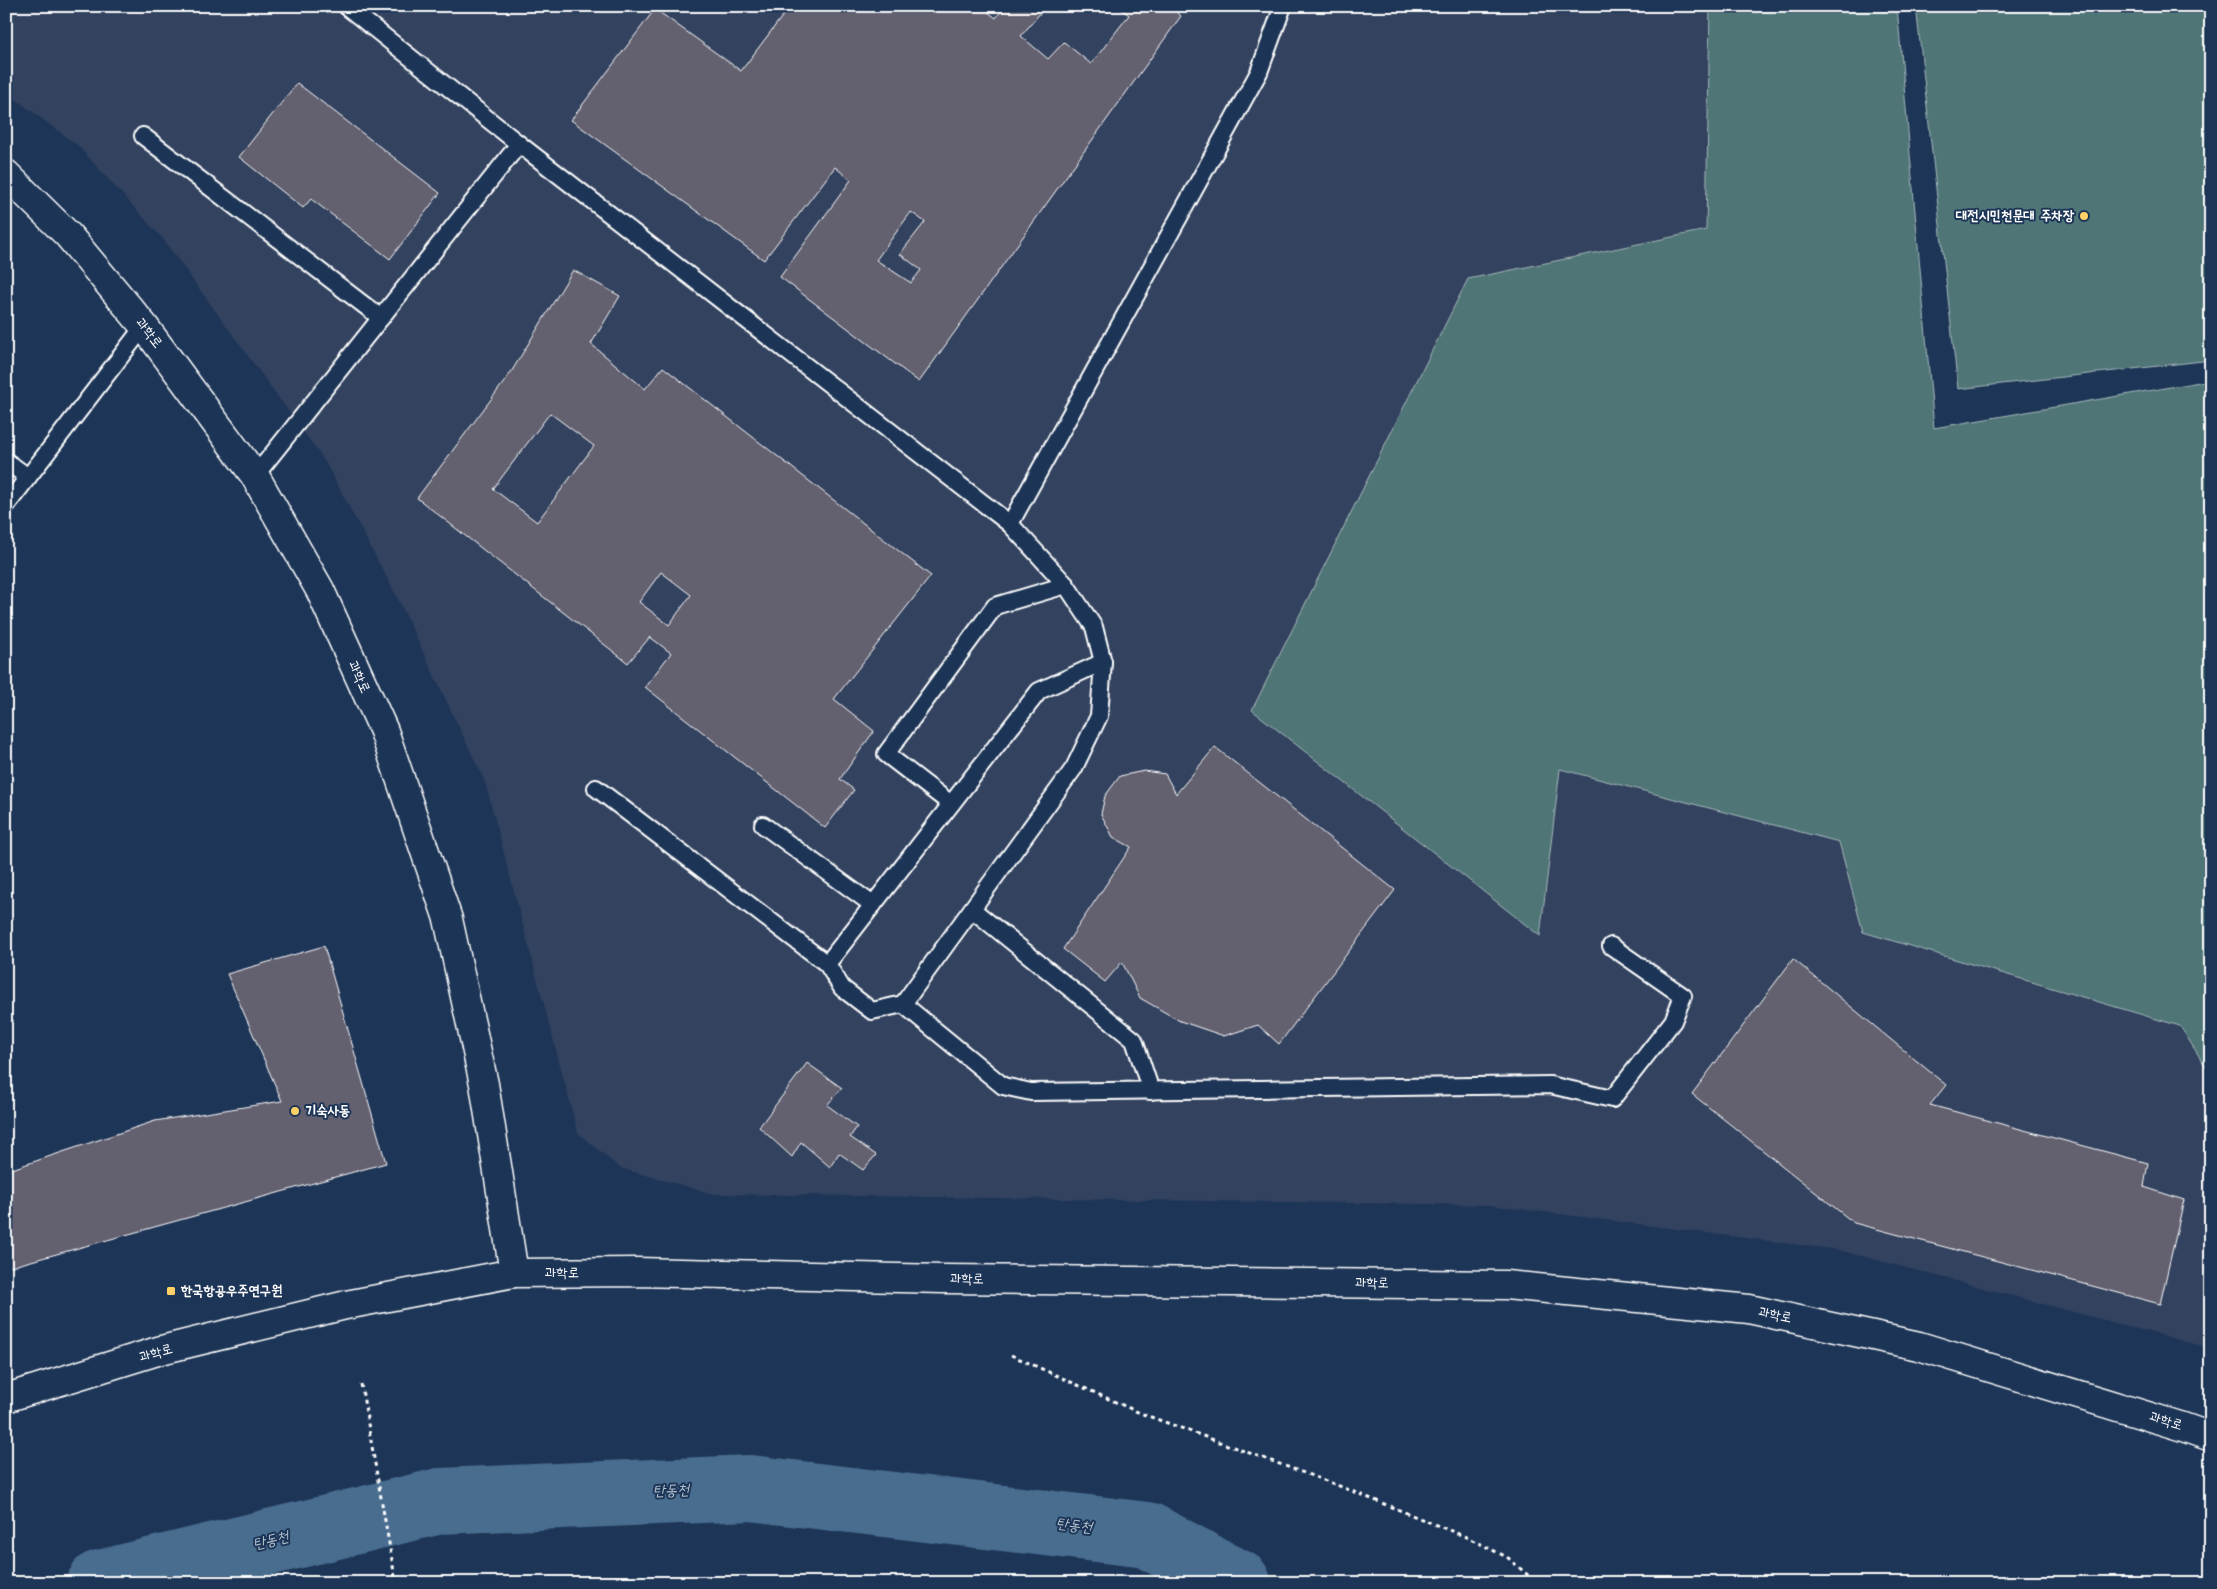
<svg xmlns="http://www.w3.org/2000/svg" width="2217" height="1589" viewBox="0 0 2217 1589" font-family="Kalam,'Poor Story',sans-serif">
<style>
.built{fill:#32425e}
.green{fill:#507577;stroke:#a8babb}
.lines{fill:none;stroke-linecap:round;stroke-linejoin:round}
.river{stroke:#486d8f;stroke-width:66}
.building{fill:#646070;stroke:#fff;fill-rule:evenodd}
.service-casing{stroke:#fff;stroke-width:20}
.tertiary-casing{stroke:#fff;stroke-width:31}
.secondary-casing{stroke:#fff;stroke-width:31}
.path{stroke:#fff;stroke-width:3;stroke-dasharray:4 4;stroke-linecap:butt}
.service{stroke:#1d3557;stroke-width:16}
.tertiary{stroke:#1d3557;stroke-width:28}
.secondary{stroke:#1d3557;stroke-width:28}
.poi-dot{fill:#ffd166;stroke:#1d3557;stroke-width:2}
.labels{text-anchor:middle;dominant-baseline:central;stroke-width:4;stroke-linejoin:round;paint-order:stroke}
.poi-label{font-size:14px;font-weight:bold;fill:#fff;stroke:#1d3557;text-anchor:start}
.street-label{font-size:14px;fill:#fff;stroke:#1d3557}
.water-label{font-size:15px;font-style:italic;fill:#b6c5d2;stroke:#1d3557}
</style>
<rect width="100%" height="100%" fill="#1d3557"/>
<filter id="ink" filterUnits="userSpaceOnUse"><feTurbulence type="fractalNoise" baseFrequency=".02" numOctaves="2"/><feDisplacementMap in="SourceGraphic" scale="10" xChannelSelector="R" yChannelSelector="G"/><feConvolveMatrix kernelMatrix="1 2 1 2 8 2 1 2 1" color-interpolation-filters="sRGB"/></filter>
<g filter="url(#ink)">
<polygon class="built" points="6,6 1710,6 1706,230 1468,279 1540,935 1559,769 1839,842 1863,932 2180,1026 2211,1075 2211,1341 2209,1348 1839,1250 1489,1205 713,1194 620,1168 578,1133 485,782 396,595 324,460 162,238 78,146 6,92"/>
<g class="green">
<polygon points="1710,6 1897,6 1934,428 2205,381 2211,398 2211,1075 2180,1026 1863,932 1839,842 1560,769 1540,936 1252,710 1468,279 1706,230"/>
<polygon points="1916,6 2211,6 2211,360 1958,389"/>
</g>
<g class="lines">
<polyline class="river" points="100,1583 440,1501 750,1488 1147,1535 1238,1583"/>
</g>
<g class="building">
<path d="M790,6h190l16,12 9,-12h41l-25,30 27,23 16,-17 27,22 38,-49 -12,-9h52l12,10 -262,366 -139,-105 71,-97 -16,-13 -71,93 -193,-140 84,-111 86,62zM911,212l14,10 -25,32 21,16 -10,13 -35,-23z"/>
<polygon points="297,83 440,193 390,259 311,199 303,208 239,157"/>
<path d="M573,270l47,26 -29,48 54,45 18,-22 268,209 -97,123 40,32 -34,48 14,11 -29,38 -180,-141 26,-34 -21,-16 -22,26 -211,-165 93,-124zM550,413l44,33 -57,76 -44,-33zM661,572l30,23 -22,30 -30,-23z"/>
<polygon points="1215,747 1395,890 1279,1044 1258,1025 1224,1036 1180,1021 1140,998 1122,962 1105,982 1063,949 1131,847 1113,837 1101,814 1105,796 1120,776 1144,771 1165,774 1176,794"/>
<polygon points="324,946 386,1163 6,1268 6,1171 155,1121 282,1101 227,974"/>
<polygon points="1793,959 1946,1085 1930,1105 2148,1163 2144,1187 2184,1200 2160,1304 1854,1223 1692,1094"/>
<polygon points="807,1063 842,1088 827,1105 857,1127 850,1137 876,1155 863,1170 839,1153 830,1167 801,1142 792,1157 759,1127"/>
</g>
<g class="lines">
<g class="service-casing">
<g id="service">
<polyline points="143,136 381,318"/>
<polyline points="519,144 1010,524"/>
<polyline points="6,461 28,477"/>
<polyline points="255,476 519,144 346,6"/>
<polyline points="6,506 144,326"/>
<polyline points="1066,585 1010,524 1259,72 1283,6"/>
<polyline points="596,788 827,964 842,988 872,1011 903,1004 1003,1086 1031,1092 1550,1085 1612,1099 1673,1021 1683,996 1611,946"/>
<polyline points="763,825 873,905"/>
<polyline points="973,910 1134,1040 1151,1091"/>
<polyline points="827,964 1039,691 1103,662"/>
<polyline points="903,1004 1074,768 1099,716 1103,662 1094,627 1066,585 995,606 886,754 951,804"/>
</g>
</g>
<g class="tertiary-casing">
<polyline id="tertiary" points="6,174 68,235 144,326 255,476 320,590 384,731 448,919 484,1084 514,1273"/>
</g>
<g class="secondary-casing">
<polyline id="secondary" points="6,1398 161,1350 346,1305 514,1273 636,1272 943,1279 1506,1285 1749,1309 1919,1346 2183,1427 2211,1437"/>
</g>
<g class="path">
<polyline points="1011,1355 1140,1413 1337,1485 1466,1537 1507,1557 1537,1583"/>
<polyline points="361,1384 396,1583"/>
</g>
<use href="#service" class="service"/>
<use href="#tertiary" class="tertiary"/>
<use href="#secondary" class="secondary"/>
</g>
</g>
<g class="poi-dot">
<circle cx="2084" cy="216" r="5"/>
<circle cx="295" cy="1111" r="5"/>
<rect x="166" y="1286" width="10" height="10" rx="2.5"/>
</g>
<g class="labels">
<g class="poi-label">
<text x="2074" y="216" text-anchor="end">대전시민천문대 주차장</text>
<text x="305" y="1111">기숙사동</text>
<text x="181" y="1291">한국항공우주연구원</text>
</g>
<g class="street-label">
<text transform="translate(149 333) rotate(52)">과학로</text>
<text transform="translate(359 677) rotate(66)">과학로</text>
<text x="562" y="1273">과학로</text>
<text transform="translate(967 1279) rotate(1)">과학로</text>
<text transform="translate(1372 1283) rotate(1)">과학로</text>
<text transform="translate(1775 1315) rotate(12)">과학로</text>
<text transform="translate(156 1353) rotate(-16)">과학로</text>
<text transform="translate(2166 1421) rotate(17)">과학로</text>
</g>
<g class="water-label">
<text transform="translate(671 1491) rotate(-2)">탄동천</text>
<text transform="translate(1074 1526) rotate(7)">탄동천</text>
<text transform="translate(271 1541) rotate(-14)">탄동천</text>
</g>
</g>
<rect width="2217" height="1589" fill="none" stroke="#1d3557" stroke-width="25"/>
<rect x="12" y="12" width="2192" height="1564" fill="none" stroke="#fff" stroke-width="2" filter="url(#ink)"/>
</svg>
